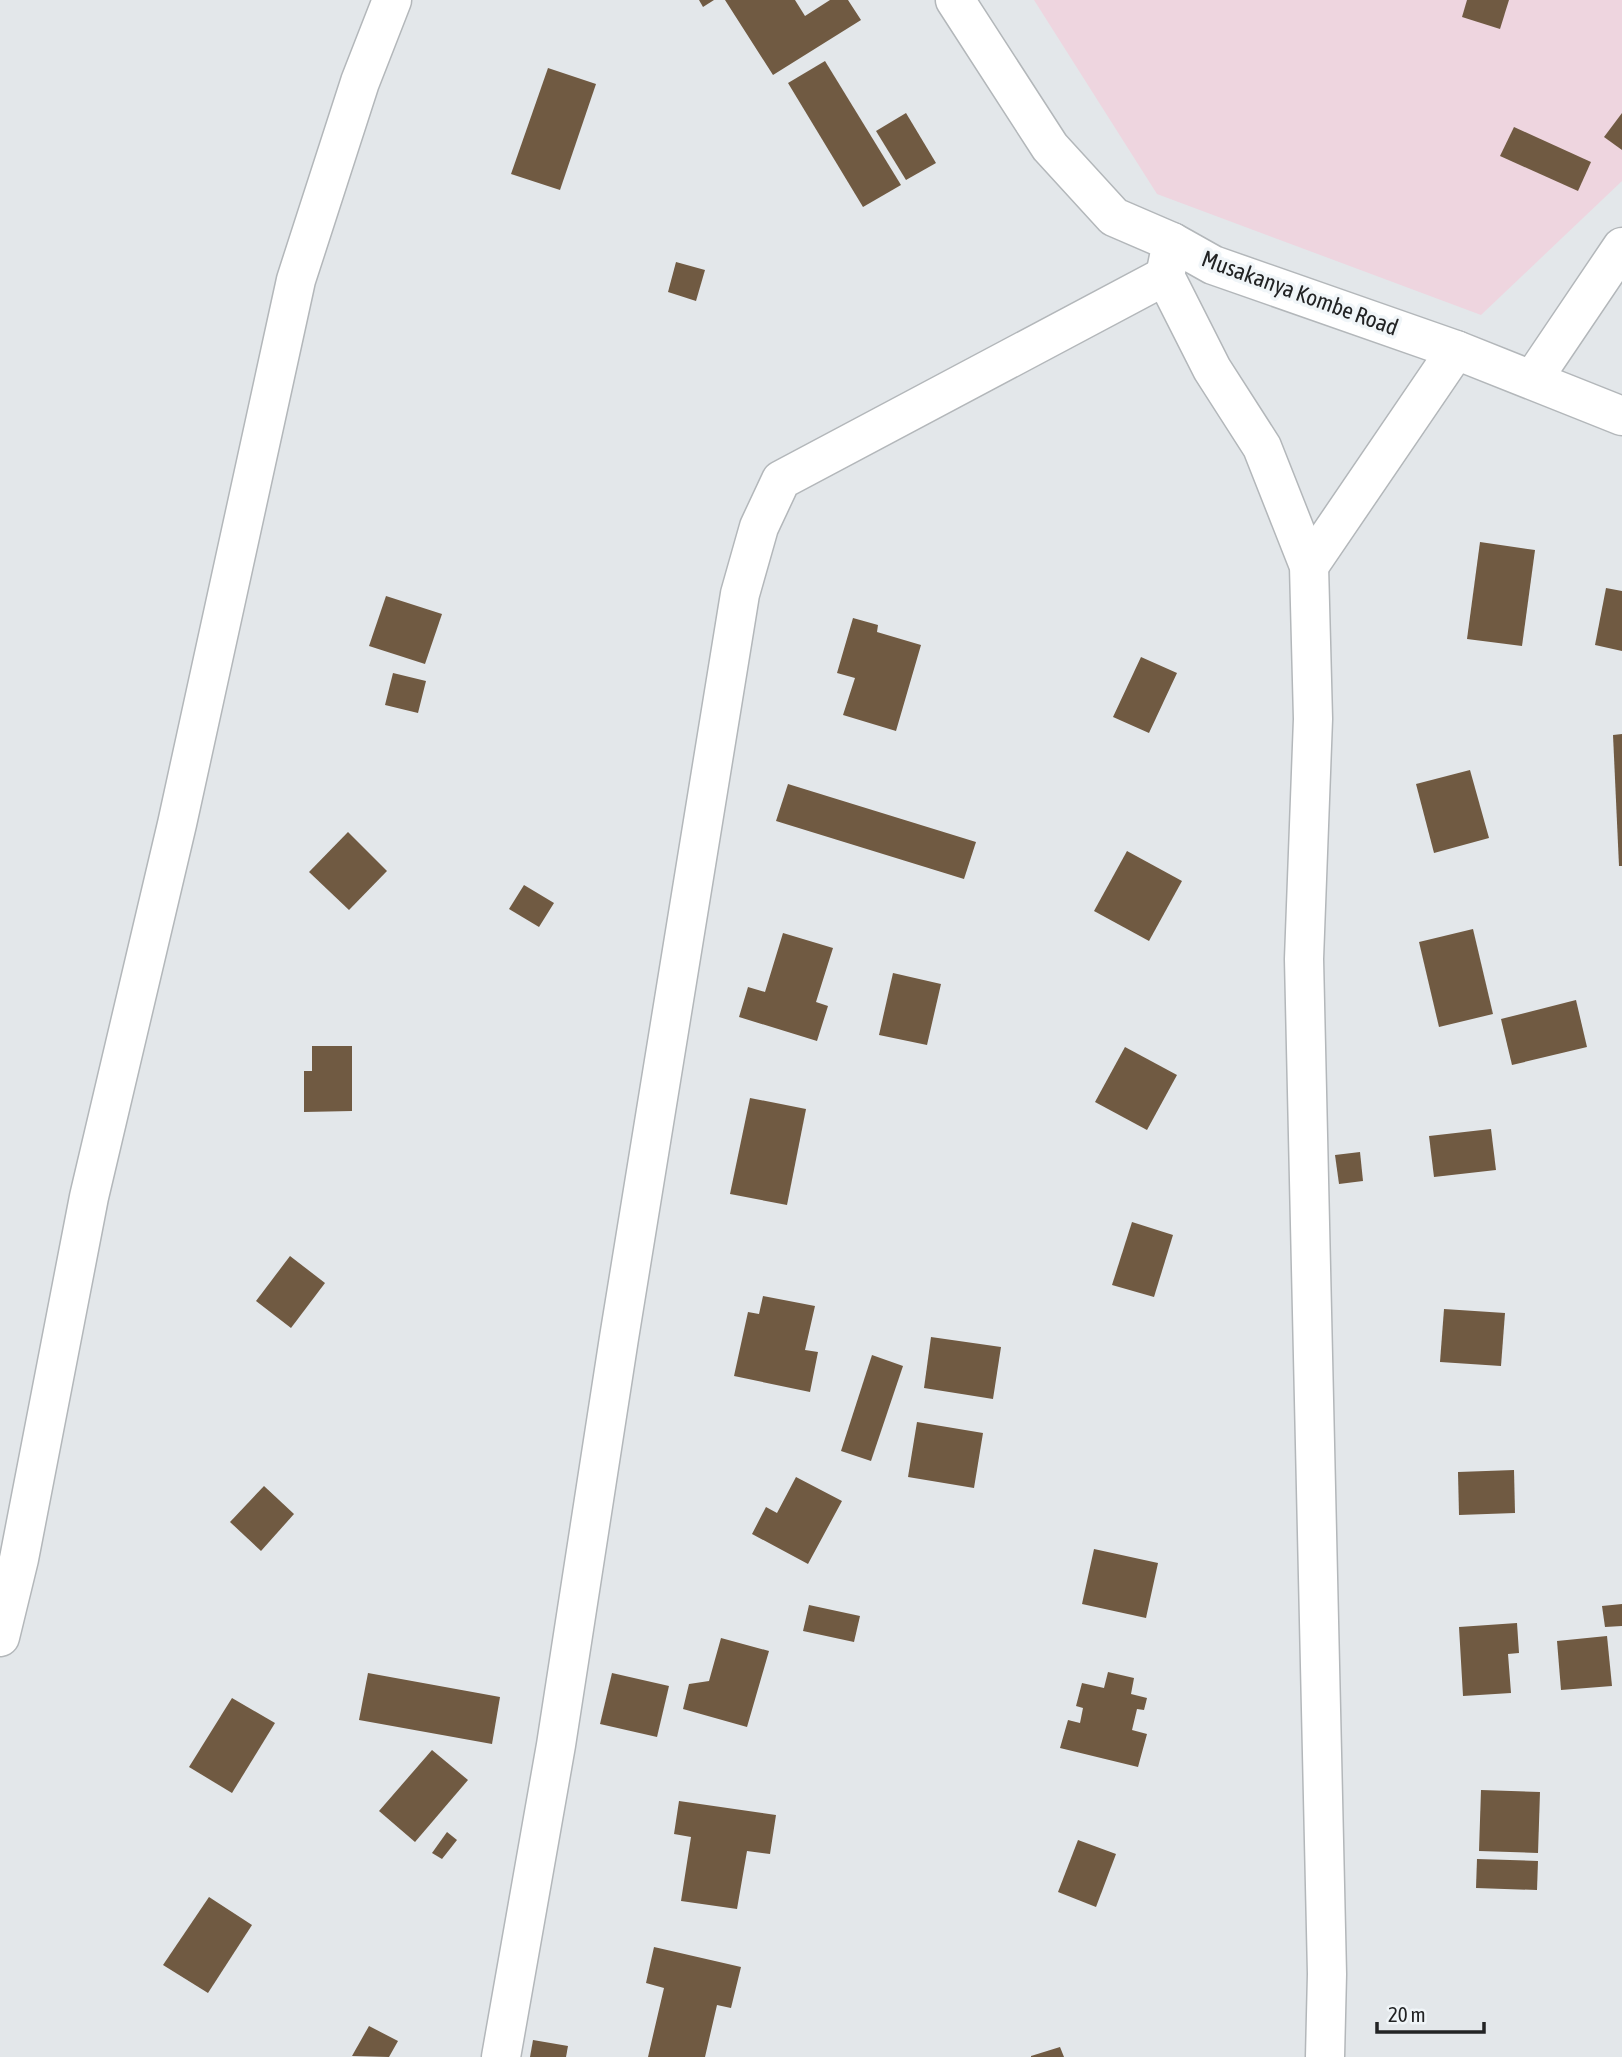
<svg xmlns="http://www.w3.org/2000/svg" width="1622" height="2057" viewBox="0 0 1622 2057" font-family="'Asap Condensed',sans-serif">
<style>
.medical{fill:#eed5df}
.building{fill:#705a42}
.lines{fill:none;stroke-linecap:round;stroke-linejoin:round}
.minor-casing{stroke:#b3b7ba;stroke-width:41}
.minor{stroke:#fff;stroke-width:38}
.labels{text-anchor:middle;dominant-baseline:central;stroke-width:7;stroke-linejoin:round;paint-order:stroke}
.street-label{font-size:23px;fill:#222324;stroke:#f0f5f8}
</style>
<rect width="100%" height="100%" fill="#e3e7ea"/>
<polygon class="medical" points="1034,0 1622,0 1622,181 1481,315 1157,194"/>
<g class="building">
<polygon points="699,0 714,0 703,7"/>
<polygon points="725,0 795,0 805,16 830,0 848,0 861,20 773,75"/>
<polygon points="1467,0 1509,0 1500,29 1462,17"/>
<polygon points="825,61 901,185 863,207 788,83"/>
<polygon points="548,68 596,84 560,190 511,174"/>
<polygon points="906,113 936,163 906,180 876,131"/>
<polygon points="1622,113 1622,150 1604,137"/>
<polygon points="1514,127 1591,162 1578,191 1500,156"/>
<polygon points="676,262 705,270 696,301 668,292"/>
<polygon points="1480,542 1535,550 1522,646 1467,639"/>
<polygon points="1606,588 1622,591 1622,651 1595,645"/>
<polygon points="386,596 442,614 425,664 369,646"/>
<polygon points="853,618 878,625 877,632 921,645 896,731 843,715 855,678 837,673"/>
<polygon points="1141,657 1177,673 1149,733 1113,717"/>
<polygon points="393,673 426,681 418,713 385,705"/>
<polygon points="1622,734 1622,866 1619,866 1613,735"/>
<polygon points="1470,770 1489,838 1434,853 1416,784"/>
<polygon points="788,784 976,842 964,879 776,821"/>
<polygon points="348,832 387,871 349,910 309,872"/>
<polygon points="1127,851 1182,881 1149,941 1094,911"/>
<polygon points="524,885 554,903 539,927 509,909"/>
<polygon points="1473,929 1493,1014 1439,1027 1419,942"/>
<polygon points="783,933 833,948 816,1002 828,1006 817,1041 739,1017 748,987 765,992"/>
<polygon points="893,973 941,984 927,1045 879,1035"/>
<polygon points="1576,1000 1587,1047 1512,1065 1501,1019"/>
<polygon points="312,1046 352,1046 352,1111 304,1112 304,1071 312,1071"/>
<polygon points="1125,1047 1177,1075 1147,1130 1095,1102"/>
<polygon points="750,1098 806,1109 787,1205 730,1194"/>
<polygon points="1491,1129 1496,1170 1434,1177 1429,1136"/>
<polygon points="1360,1152 1363,1181 1339,1184 1335,1155"/>
<polygon points="1132,1222 1173,1235 1154,1297 1112,1285"/>
<polygon points="290,1256 325,1283 291,1328 256,1301"/>
<polygon points="763,1296 815,1306 805,1350 818,1352 810,1392 734,1376 748,1312 759,1314"/>
<polygon points="1444,1309 1505,1313 1501,1366 1440,1362"/>
<polygon points="931,1337 1001,1347 993,1399 924,1388"/>
<polygon points="872,1355 903,1366 871,1461 841,1451"/>
<polygon points="917,1422 983,1433 974,1488 908,1477"/>
<polygon points="1514,1470 1515,1513 1459,1515 1458,1472"/>
<polygon points="796,1477 842,1501 808,1564 752,1534 766,1507 777,1513"/>
<polygon points="264,1486 294,1514 261,1551 230,1522"/>
<polygon points="1094,1549 1158,1563 1146,1618 1082,1604"/>
<polygon points="1622,1604 1622,1626 1605,1627 1602,1606"/>
<polygon points="809,1605 860,1616 854,1642 803,1631"/>
<polygon points="1517,1623 1519,1653 1508,1654 1511,1693 1463,1696 1459,1627"/>
<polygon points="1607,1636 1612,1686 1561,1690 1557,1641"/>
<polygon points="721,1638 769,1651 747,1727 683,1709 689,1684 709,1681"/>
<polygon points="1108,1672 1134,1678 1131,1694 1147,1698 1144,1710 1137,1709 1132,1730 1147,1734 1138,1767 1060,1748 1068,1720 1080,1723 1083,1708 1076,1706 1082,1683 1104,1688"/>
<polygon points="368,1673 500,1697 492,1744 359,1720"/>
<polygon points="612,1673 669,1686 657,1737 600,1724"/>
<polygon points="232,1698 275,1723 232,1793 189,1767"/>
<polygon points="432,1750 468,1780 415,1842 379,1811"/>
<polygon points="1481,1790 1540,1792 1538,1853 1479,1851"/>
<polygon points="679,1801 776,1815 770,1854 747,1851 737,1909 681,1901 691,1837 674,1834"/>
<polygon points="447,1832 457,1840 442,1859 432,1853"/>
<polygon points="1078,1840 1116,1854 1096,1907 1058,1892"/>
<polygon points="1477,1859 1538,1861 1537,1890 1476,1888"/>
<polygon points="209,1897 252,1925 208,1993 163,1965"/>
<polygon points="654,1947 741,1967 731,2008 717,2005 705,2057 648,2057 664,1988 646,1983"/>
<polygon points="369,2026 398,2041 389,2057 352,2056"/>
<polygon points="533,2040 568,2046 566,2057 530,2057"/>
<polygon points="1060,2047 1064,2057 1031,2057 1031,2056"/>
</g>
<g class="lines">
<g class="minor-casing">
<g id="minor">
<polyline points="955,0 1050,147 1114,217 1172,242 1213,265 1456,350 1622,416"/>
<polyline points="1172,242 1165,276 1212,369 1262,447 1309,566 1313,719 1304,959 1327,1974 1325,2057"/>
<polyline points="1533,379 1622,247"/>
<polyline points="1309,566 1456,350"/>
<polyline points="0,1637 19,1559 89,1197 177,824 296,280 360,82 392,0"/>
<polyline points="501,2057 556,1745 619,1338 740,594 759,527 781,480 1165,276"/>
</g>
</g>
<use href="#minor" class="minor"/>
</g>
<g class="labels">
<g class="street-label">
<text transform="translate(1300 293) rotate(20)">Musakanya Kombe Road</text>
</g>
</g>
<path d="M1377 2022v10h107v-10" fill="none" stroke="#222324" stroke-width="3.5"/>
<text x="1388" y="2022" font-size="21" fill="#222324" stroke="#f0f5f8" stroke-width="5" paint-order="stroke">20 m</text>
</svg>
